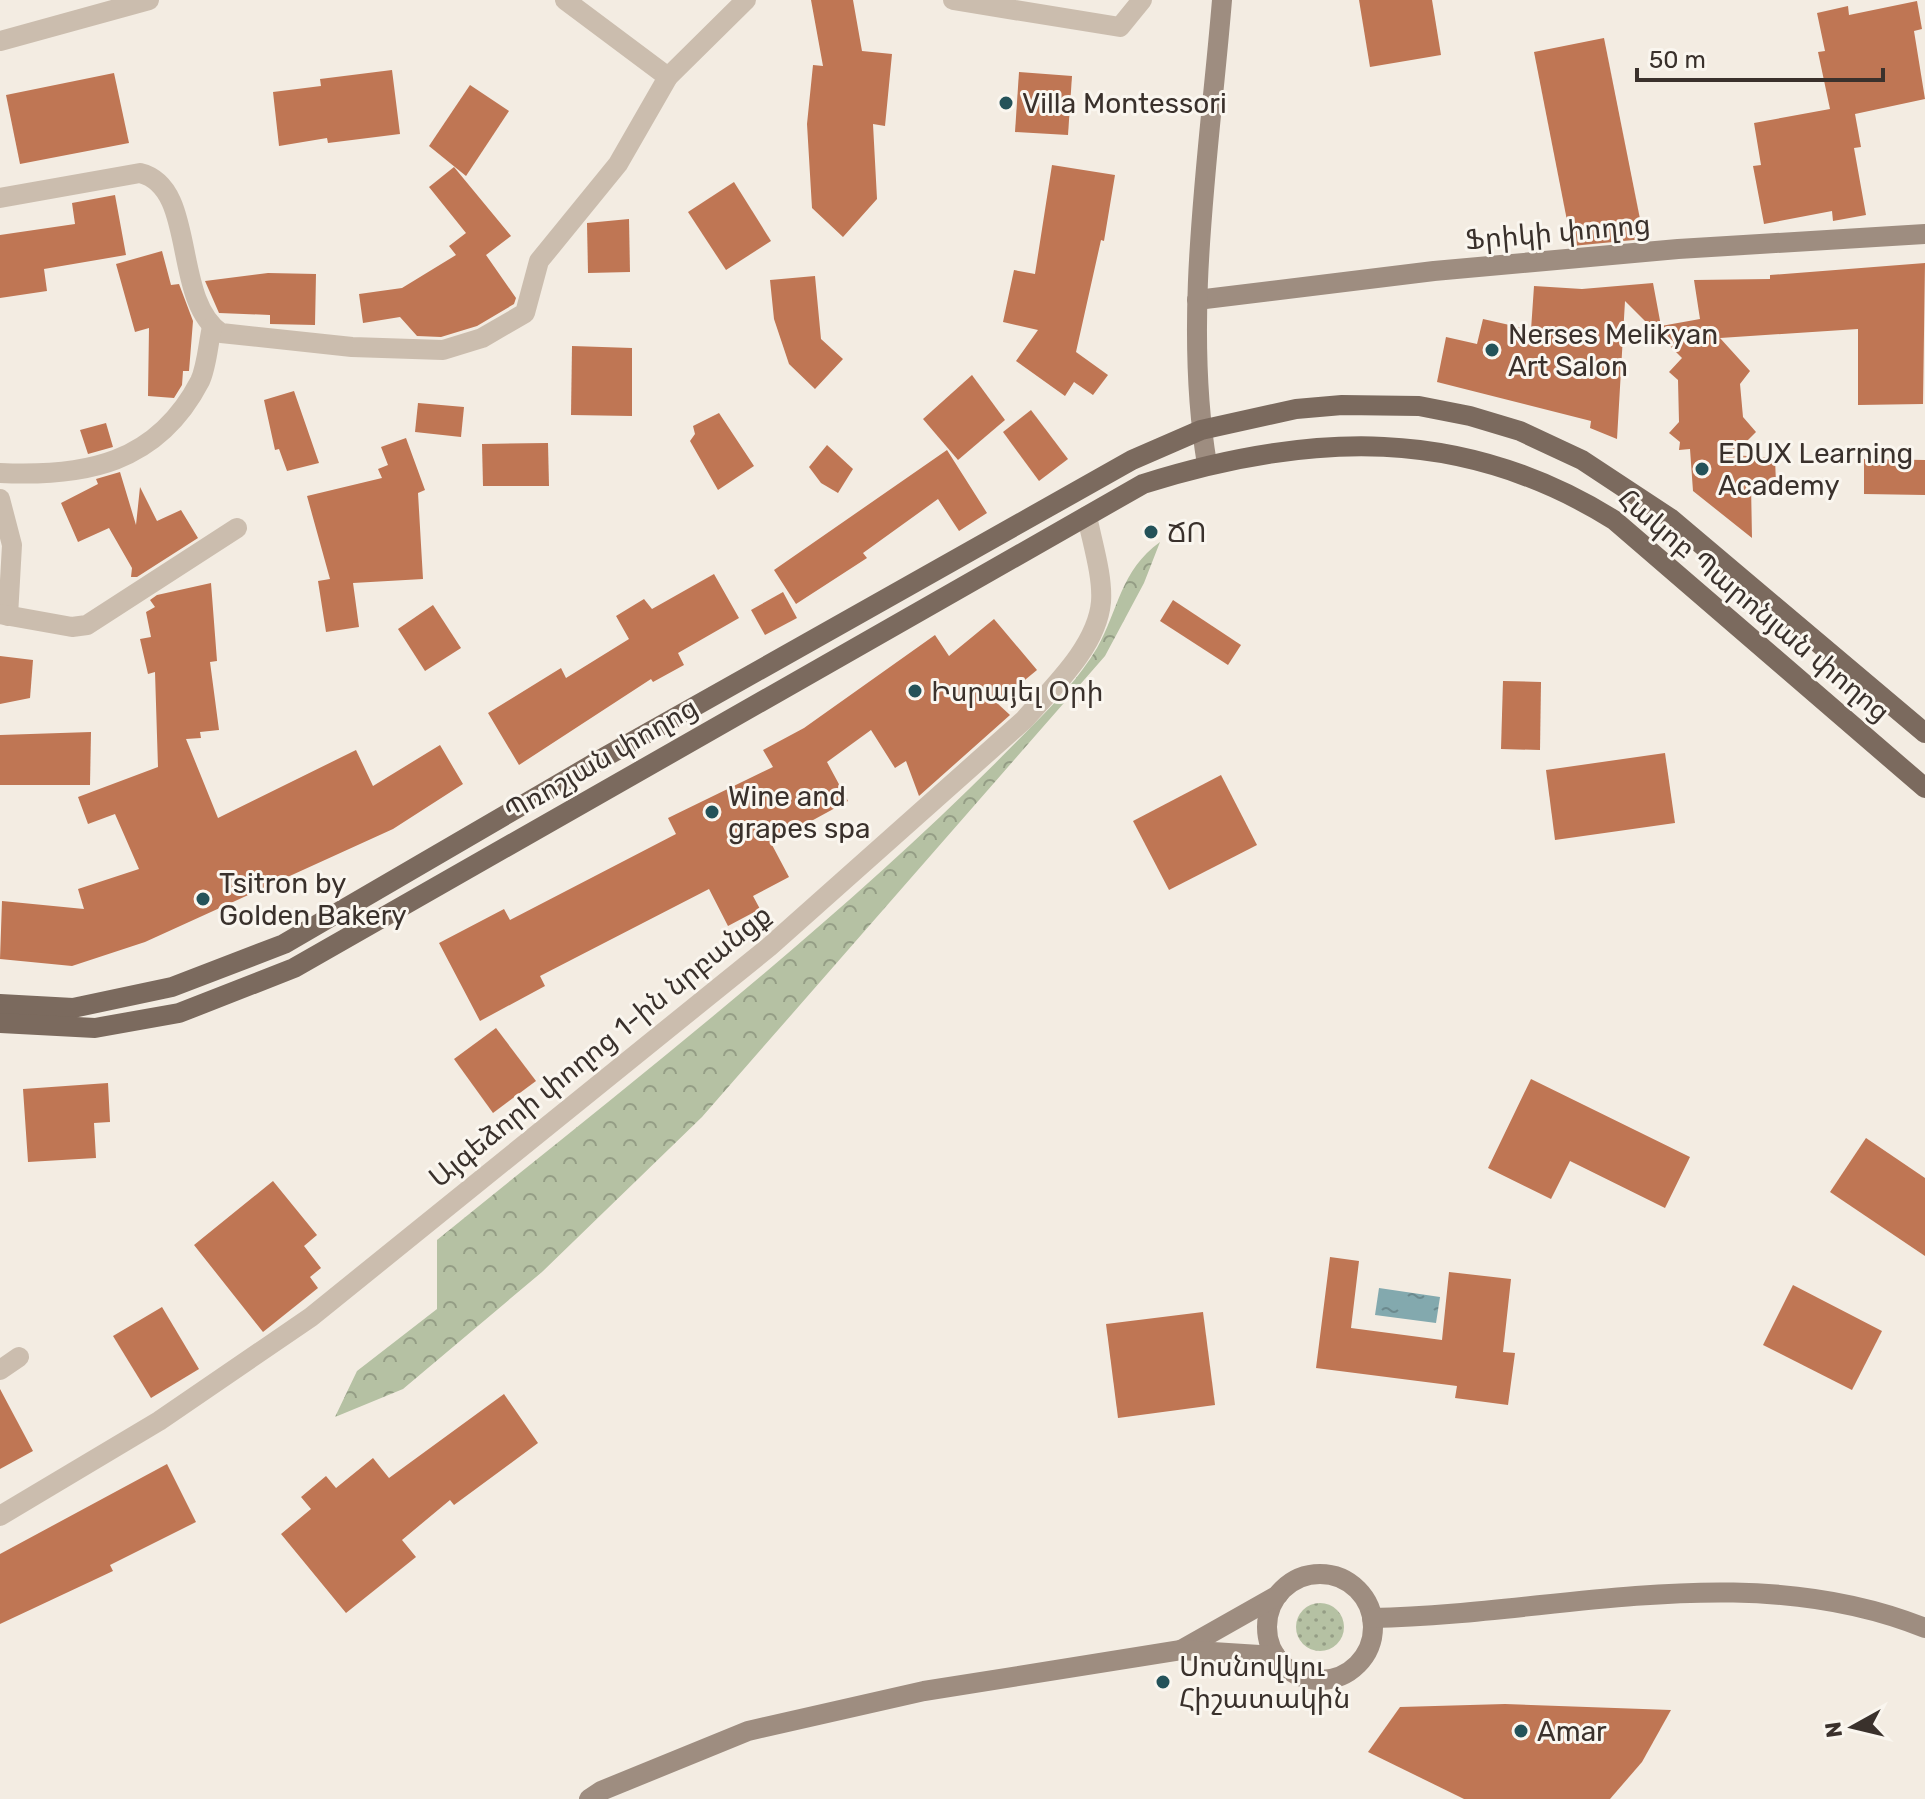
<svg xmlns="http://www.w3.org/2000/svg" width="1925" height="1799" viewBox="0 0 1925 1799" font-family="Rubik,'Noto Sans Armenian',sans-serif">
<style>
.grass{fill:url(#grass-dots)}
.forest{fill:url(#forest-crowns)}
.water{fill:url(#water-ripples)}
.building{fill:#bf7654}
.lines{fill:none;stroke-linecap:round;stroke-linejoin:round}
.street{stroke:#cbbdae;stroke-width:20}
.secondary{stroke:#9e8d80;stroke-width:20}
.primary{stroke:#7b6a5e;stroke-width:20}
.poi-dot{fill:#245259;stroke:#faf6ef;stroke-width:3}
.labels{text-anchor:middle;dominant-baseline:central;stroke-width:6;stroke-linejoin:round;paint-order:stroke}
.poi-label{font-size:28px;fill:#3a312c;stroke:#faf6ef;text-anchor:start}
.street-label{font-size:28px;fill:#3a312c;stroke:#faf6ef}
</style>
<defs>
<pattern id="grass-dots" width="8" height="8" patternUnits="userSpaceOnUse" patternTransform="scale(2)"><rect width="8" height="8" fill="#b5c1a3"/><path d="M2 2h.1M6 6h.1" fill="none" stroke="#949d85" stroke-width="1.8" stroke-linecap="round"/></pattern>
<pattern id="forest-crowns" width="20" height="18" patternUnits="userSpaceOnUse" patternTransform="scale(2)"><rect width="20" height="18" fill="#b5c1a3"/><path d="M2 6a3 3 0 1 1 6 0M12 15a3 3 0 1 1 6 0" fill="none" stroke="#949d85"/></pattern>
<pattern id="water-ripples" width="26" height="14" patternUnits="userSpaceOnUse" patternTransform="scale(2)"><rect width="26" height="14" fill="#83a9ae"/><path d="M2 4q2-2 4 0t4 0M15 11q2-2 4 0t4 0" fill="none" stroke="#6c8a8e"/></pattern>
</defs>
<rect width="100%" height="100%" fill="#f3ece2"/>
<circle class="grass" cx="1320" cy="1627" r="24"/>
<path class="forest" d="M1160,542l-16,41 -39,73 -403,461 -160,155 -139,117 -68,28 22,-46 80,-62v-69c203,-165 412,-325 594,-513 23,-23 49,-50 66,-79 22,-39 23,-77 63,-106z"/>
<polygon class="water" points="1379,1288 1440,1297 1436,1323 1375,1315"/>
<g class="building">
<polygon points="811,0 853,0 862,51 892,54 885,126 873,124 877,199 843,237 812,208 807,124 813,65 823,66"/>
<polygon points="1359,0 1432,0 1441,55 1370,67"/>
<polygon points="1917,1 1922,29 1914,31 1925,99 1855,114 1861,147 1854,148 1866,215 1833,221 1832,211 1764,224 1753,166 1761,165 1754,123 1830,109 1818,52 1825,51 1817,13 1848,6 1849,15"/>
<polygon points="1604,38 1644,239 1572,246 1534,52"/>
<polygon points="392,70 400,134 328,143 327,138 279,146 273,92 321,86 320,79"/>
<polygon points="1019,72 1072,76 1068,135 1015,132"/>
<polygon points="114,73 129,143 20,164 6,95"/>
<polygon points="470,85 509,111 466,176 429,146"/>
<polygon points="1052,165 1115,175 1104,241 1101,240 1076,352 1108,375 1093,395 1074,382 1065,396 1016,361 1038,330 1003,322 1014,270 1035,274"/>
<polygon points="454,167 511,236 486,255 516,298 514,304 477,326 441,337 417,336 400,317 363,323 359,294 402,288 456,255 449,246 466,233 429,187"/>
<polygon points="734,182 771,241 726,270 688,212"/>
<polygon points="115,195 126,255 44,269 47,291 0,298 0,235 75,224 72,203"/>
<polygon points="629,219 630,272 588,273 587,223"/>
<polygon points="162,251 171,285 179,284 193,321 189,371 183,371 182,385 174,398 148,396 149,328 135,332 116,264"/>
<polygon points="1925,263 1923,404 1858,405 1858,329 1720,338 1750,371 1740,384 1743,417 1756,432 1733,455 1775,458 1776,484 1751,484 1752,538 1693,491 1690,449 1679,450 1680,442 1669,433 1679,422 1678,380 1669,372 1682,358 1625,301 1617,439 1590,428 1591,421 1437,382 1446,337 1477,344 1483,319 1531,330 1534,286 1582,289 1653,283 1661,326 1700,319 1694,280 1770,279 1770,275"/>
<polygon points="268,273 316,274 315,325 270,324 270,315 219,313 205,281"/>
<polygon points="815,276 821,339 843,359 815,389 789,364 774,319 770,280"/>
<polygon points="572,346 632,348 632,416 571,415"/>
<polygon points="972,375 1005,420 958,460 923,419"/>
<polygon points="294,391 319,463 287,471 279,449 275,450 264,400"/>
<polygon points="418,403 464,407 461,437 415,432"/>
<polygon points="1031,410 1068,459 1039,481 1003,432"/>
<polygon points="719,413 754,466 718,490 690,441 695,434 693,426"/>
<polygon points="106,423 113,447 88,454 80,430"/>
<polygon points="406,438 425,490 418,493 423,579 353,583 359,627 326,632 318,581 330,579 307,496 382,478 378,469 388,465 381,447"/>
<polygon points="548,443 549,486 483,486 482,444"/>
<polygon points="827,445 853,469 838,493 821,483 809,467"/>
<polygon points="947,450 987,513 959,531 938,499 863,553 867,558 796,604 774,570"/>
<polygon points="1864,459 1925,460 1925,495 1864,494"/>
<polygon points="120,472 136,525 140,487 157,521 181,510 198,538 137,577 131,577 132,568 109,528 78,542 61,503 98,484 96,479"/>
<polygon points="714,574 739,618 678,653 684,665 653,682 651,679 519,765 488,713 561,668 566,678 629,639 616,616 644,599 652,609"/>
<polygon points="211,583 217,661 210,662 219,730 200,732 201,738 186,739 218,818 356,750 373,786 440,745 463,784 393,829 145,942 72,966 0,959 2,901 84,909 78,889 139,869 115,814 88,824 78,797 158,767 155,672 148,674 140,639 151,637 146,612 155,607 150,600 157,595"/>
<polygon points="783,592 797,618 765,635 751,610"/>
<polygon points="1173,600 1241,645 1228,665 1160,621"/>
<polygon points="433,605 461,648 425,671 398,629"/>
<polygon points="994,619 1037,670 997,703 1010,715 919,796 906,761 895,768 871,730 827,762 848,801 771,843 789,877 753,896 760,909 728,926 709,889 540,976 545,986 480,1021 439,943 504,909 510,920 676,834 668,818 773,767 763,750 804,728 935,635 949,656"/>
<polygon points="0,656 33,660 30,698 0,704"/>
<polygon points="1503,681 1541,682 1540,750 1501,749"/>
<polygon points="91,732 90,785 0,785 0,735"/>
<polygon points="1665,753 1675,823 1555,840 1546,770"/>
<polygon points="1221,775 1257,845 1169,890 1133,821"/>
<polygon points="496,1028 536,1081 493,1113 454,1059"/>
<polygon points="1531,1079 1690,1157 1665,1208 1570,1161 1551,1199 1488,1168"/>
<polygon points="108,1083 110,1122 94,1123 96,1158 28,1162 23,1089"/>
<polygon points="1866,1138 1925,1178 1925,1256 1830,1192"/>
<polygon points="273,1181 317,1235 304,1246 321,1268 310,1277 318,1288 263,1332 194,1245"/>
<polygon points="1330,1257 1359,1261 1351,1328 1442,1340 1449,1272 1511,1279 1503,1352 1515,1353 1508,1405 1455,1398 1457,1386 1316,1368"/>
<polygon points="1793,1285 1882,1331 1852,1390 1763,1345"/>
<polygon points="162,1307 199,1369 151,1398 113,1336"/>
<polygon points="1203,1312 1215,1405 1118,1418 1106,1324"/>
<polygon points="0,1389 33,1451 0,1469"/>
<polygon points="504,1394 538,1443 454,1505 450,1500 402,1540 416,1557 346,1613 281,1534 311,1509 301,1497 326,1476 336,1488 373,1458 389,1478"/>
<polygon points="167,1464 196,1522 110,1565 113,1571 0,1624 0,1554"/>
<polygon points="1505,1704 1671,1710 1642,1762 1610,1799 1464,1799 1368,1752 1400,1707"/>
</g>
<g class="lines">
<g class="street">
<polyline points="565,0 668,77"/>
<polyline points="953,0 1120,27 1142,0"/>
<polyline points="0,41 149,0"/>
<path d="M0,198l140,-25c58,14 31,126 81,160l131,14 91,3 39,-12 43,-25 14,-52 79,-97 50,-87 78,-77"/>
<path d="M0,473c85,4 157,-9 200,-92 7,-15 8,-37 12,-54"/>
<polyline points="0,499 12,545 8,616"/>
<polyline points="0,614 72,627 87,625 237,528"/>
<polyline points="0,1370 19,1357"/>
<path d="M0,1516l159,-95 152,-104 458,-370 255,-227c28,-32 73,-73 77,-118 2,-26 -9,-60 -14,-86"/>
</g>
<g class="secondary">
<polyline points="1197,300 1434,271 1678,249 1925,234"/>
<path d="M1207,464c-25,-147 3,-316 15,-464"/>
<circle cx="1320" cy="1627" r="53"/>
<path d="M1372,1618c184,-3 374,-62 553,10"/>
<polyline points="1181,1650 1278,1595"/>
<polyline points="589,1799 601,1791 748,1731 924,1691 1181,1650 1276,1656"/>
</g>
<g class="primary">
<polyline points="0,1004 73,1008 172,987 284,944 605,757 1132,460 1201,430 1296,409 1342,405 1419,406 1470,416 1520,431 1582,460 1670,518 1925,733"/>
<path d="M0,1023l95,5 84,-15 115,-45 849,-484c166,-52 319,-59 471,36l311,268"/>
</g>
</g>
<g class="poi-dot">
<circle cx="1006" cy="103" r="8"/>
<circle cx="1492" cy="350" r="8"/>
<circle cx="1702" cy="469" r="8"/>
<circle cx="1151" cy="532" r="8"/>
<circle cx="915" cy="691" r="8"/>
<circle cx="712" cy="812" r="8"/>
<circle cx="203" cy="899" r="8"/>
<circle cx="1163" cy="1682" r="8"/>
<circle cx="1521" cy="1731" r="8"/>
</g>
<g class="labels">
<g class="poi-label">
<text x="1022" y="103">Villa Montessori</text>
<text x="1508" y="334">Nerses Melikyan<tspan x="1508" dy="32">Art Salon</tspan></text>
<text x="1718" y="453">EDUX Learning<tspan x="1718" dy="32">Academy</tspan></text>
<text x="1167" y="532">ՃՈ</text>
<text x="931" y="691">Իսրայել Օրի</text>
<text x="728" y="796">Wine and<tspan x="728" dy="32">grapes spa</tspan></text>
<text x="219" y="883">Tsitron by<tspan x="219" dy="32">Golden Bakery</tspan></text>
<text x="1179" y="1666">Սոսնովկու<tspan x="1179" dy="32">Հիշատակին</tspan></text>
<text x="1537" y="1731">Amar</text>
</g>
<g class="street-label">
<text transform="translate(1558 232) rotate(-5)">Ֆրիկի փողոց</text>
<text transform="translate(1754 605) rotate(40)">Հակոբ Պարոնյան փողոց</text>
<text transform="translate(601 759) rotate(-30)">Պռոշյան փողոց</text>
<text transform="translate(600 1046) rotate(-39)">Այգեձորի փողոց 1-ին նրբանցք</text>
</g>
</g>
<g transform="translate(1853 1727) rotate(262)" stroke="#faf6ef" stroke-width="6" paint-order="stroke">
<path d="M0-6L14 30L0 20L-14 30Z" fill="#3a312c"/>
<text y="-12" font-size="22" font-weight="bold" text-anchor="middle" fill="#3a312c">N</text>
</g>
<path d="M1637 68v12h246v-12" fill="none" stroke="#3a312c" stroke-width="4"/>
<text x="1649" y="68" font-size="24" fill="#3a312c" stroke="#faf6ef" stroke-width="6" paint-order="stroke">50 m</text>
</svg>
